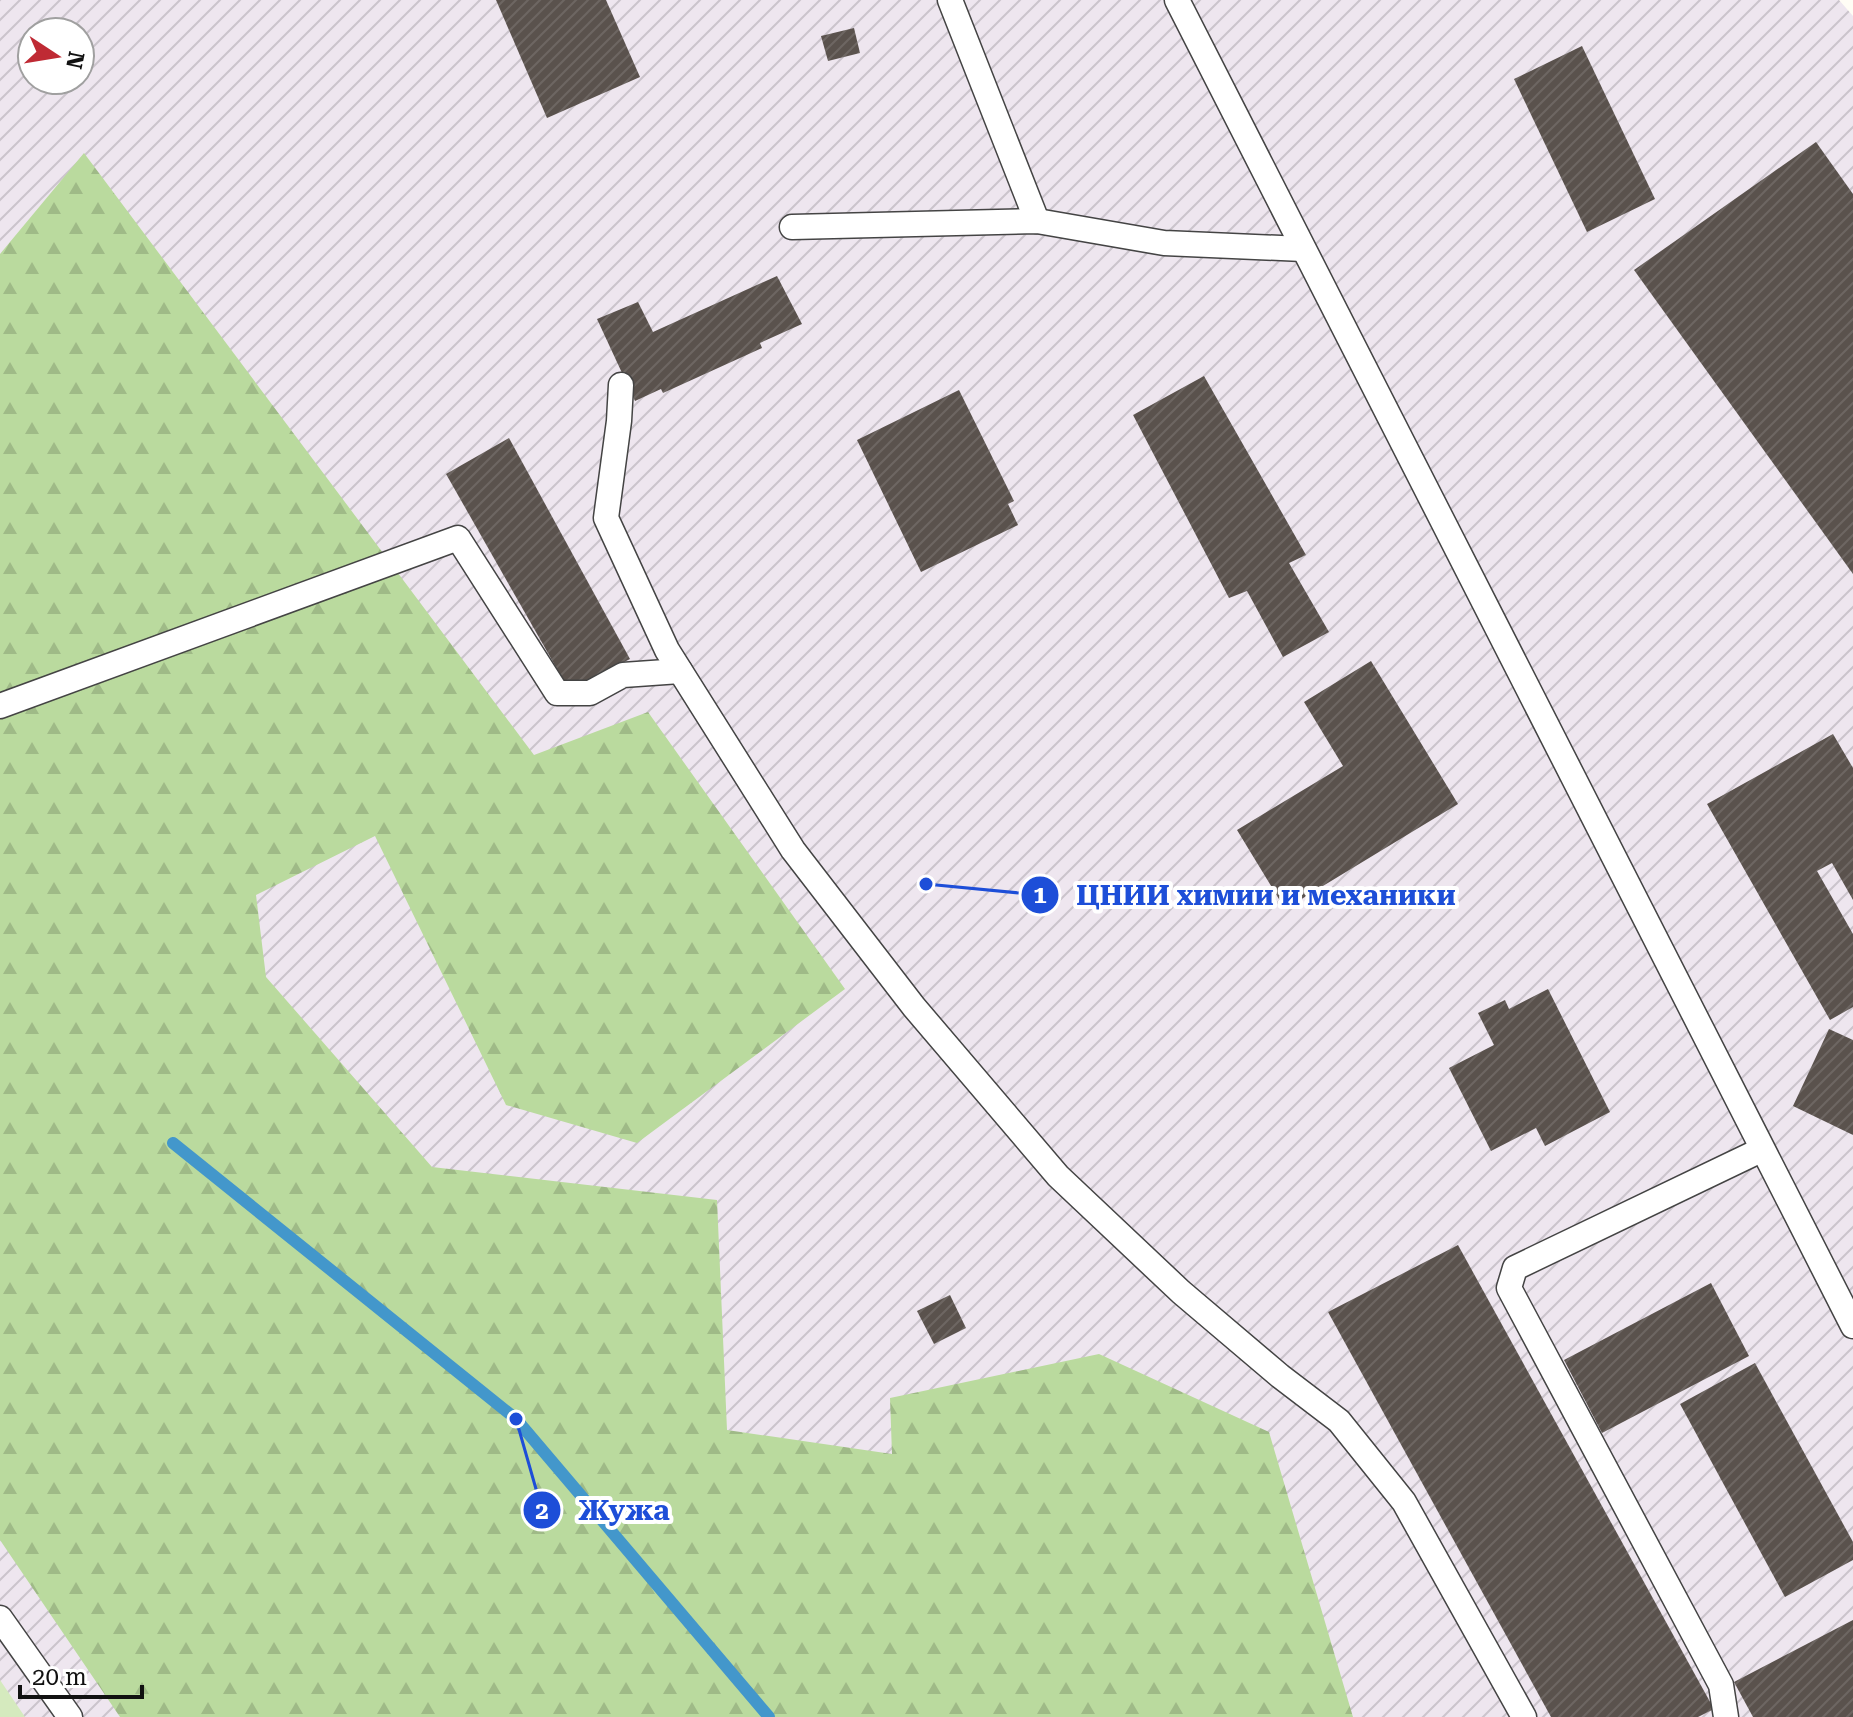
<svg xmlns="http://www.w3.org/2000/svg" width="1853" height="1717" viewBox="0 0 1853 1717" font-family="'Roboto Serif',serif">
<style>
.industrial{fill:url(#industrial-furrows);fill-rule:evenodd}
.forest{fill:url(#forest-firs)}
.park{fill:#d5eabe}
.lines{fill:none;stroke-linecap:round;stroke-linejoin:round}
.stream{stroke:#4397cb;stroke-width:12}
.building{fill:url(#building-hatch)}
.service-casing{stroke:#444;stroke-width:27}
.service{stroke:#fff;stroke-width:24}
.leader{fill:none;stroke:#1d4ed8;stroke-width:3}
.callout-dot{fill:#1d4ed8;stroke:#fff;stroke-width:3}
.mark-label{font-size:24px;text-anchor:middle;font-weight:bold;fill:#fff}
.callout-label{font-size:28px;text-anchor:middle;font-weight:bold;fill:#1d4ed8;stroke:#fff;stroke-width:8;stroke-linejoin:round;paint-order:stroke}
</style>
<defs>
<pattern id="industrial-furrows" width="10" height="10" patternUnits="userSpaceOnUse" patternTransform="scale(2)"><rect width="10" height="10" fill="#eee6ef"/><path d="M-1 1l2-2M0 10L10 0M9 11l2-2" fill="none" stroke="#cbc4cc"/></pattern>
<pattern id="forest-firs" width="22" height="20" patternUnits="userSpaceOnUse" patternTransform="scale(2)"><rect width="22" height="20" fill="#bada9e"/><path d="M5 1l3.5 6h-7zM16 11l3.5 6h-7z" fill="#9fba87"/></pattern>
<pattern id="building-hatch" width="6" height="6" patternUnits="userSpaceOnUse" patternTransform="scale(2)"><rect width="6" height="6" fill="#5a524d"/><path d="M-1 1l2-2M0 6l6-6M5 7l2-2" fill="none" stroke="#6d6662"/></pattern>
</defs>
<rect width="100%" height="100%" fill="#fffdf5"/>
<path class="industrial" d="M0,0h1839l14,16v1701h-1833l-20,-28zM32,32h48v48h-48z"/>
<polygon class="forest" points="84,153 534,755 648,712 845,989 637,1143 506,1105 375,836 256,895 266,977 432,1167 717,1200 727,1430 892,1454 890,1398 1099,1354 1269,1432 1353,1717 120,1717 0,1540 0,254"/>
<polygon class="park" points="0,1680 25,1717 0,1717"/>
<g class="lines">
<polyline class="stream" points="173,1143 516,1419 769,1717"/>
</g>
<g class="building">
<polygon points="496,0 606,0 640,77 547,118"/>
<polygon points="854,28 860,53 828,61 821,36"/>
<polygon points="1582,46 1655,199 1587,232 1514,79"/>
<polygon points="1816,142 1853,194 1853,574 1634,270"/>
<polygon points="777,276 802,324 760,343 762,348 663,393 661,389 635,401 597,319 638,302 653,332"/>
<polygon points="1204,376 1306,555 1289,563 1329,632 1283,657 1247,591 1229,598 1133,415"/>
<polygon points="959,390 1014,501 1008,504 1018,525 921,572 857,440"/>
<polygon points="509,438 630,659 569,690 446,474"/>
<polygon points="1371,661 1458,804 1285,909 1237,830 1343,766 1304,702"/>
<polygon points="1833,734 1853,768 1853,900 1832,863 1817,871 1853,934 1853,1007 1830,1020 1707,804"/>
<polygon points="1548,989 1610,1112 1545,1146 1536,1128 1491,1151 1449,1068 1494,1045 1478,1013 1505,1000 1509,1009"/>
<polygon points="1829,1029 1853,1040 1853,1135 1793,1106"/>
<polygon points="1458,1245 1714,1709 1698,1717 1551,1717 1328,1312"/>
<polygon points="1711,1283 1749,1356 1602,1433 1564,1360"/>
<polygon points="950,1295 966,1328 934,1344 917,1311"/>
<polygon points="1755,1363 1853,1542 1853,1560 1785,1597 1680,1404"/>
<polygon points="1853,1620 1853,1717 1753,1717 1734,1682"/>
</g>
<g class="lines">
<g class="service-casing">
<g id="service">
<polyline points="950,0 1037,221"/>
<polyline points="1177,0 1853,1326"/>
<polyline points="792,227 1037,221 1164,243 1303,249"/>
<polyline points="621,385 619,421 606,518 667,650 793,850 914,1007 1058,1176 1181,1292 1280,1376 1339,1421 1404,1502 1524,1717"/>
<polyline points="0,706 458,538 557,693 590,693 623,675 680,671"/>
<polyline points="0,1618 70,1717"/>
<polyline points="1726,1717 1721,1685 1509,1288 1515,1268 1761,1150"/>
</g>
</g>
<use href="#service" class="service"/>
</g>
<path class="leader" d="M926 884L1040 895M516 1419L542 1510"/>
<g class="callout-dot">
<circle cx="926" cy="884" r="8"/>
<circle cx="516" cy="1419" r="8"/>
<circle cx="1040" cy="895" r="20"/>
<circle cx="542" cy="1510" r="20"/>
</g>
<g class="mark-label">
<text x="1040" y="903">1</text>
<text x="542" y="1519">2</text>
</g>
<g class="callout-label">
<text x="1266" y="905">ЦНИИ химии и механики</text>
<text x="624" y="1520">Жужа</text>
</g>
<g transform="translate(56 56) rotate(102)"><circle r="38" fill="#ffffff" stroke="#a0a0a0" stroke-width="2"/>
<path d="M0-6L14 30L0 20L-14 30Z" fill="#bf2a34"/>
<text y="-12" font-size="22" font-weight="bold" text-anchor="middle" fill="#111111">N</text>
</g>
<path d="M20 1685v12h122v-12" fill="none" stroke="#111111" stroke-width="4"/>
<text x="32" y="1685" font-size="24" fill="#111111" stroke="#ffffff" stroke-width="6" paint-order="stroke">20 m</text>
</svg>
